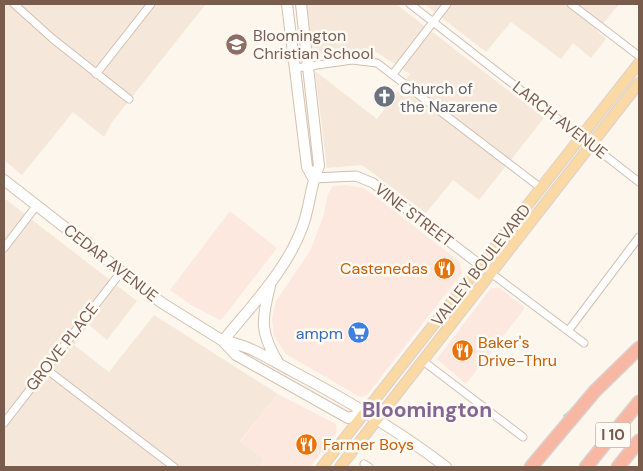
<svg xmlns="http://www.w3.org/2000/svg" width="643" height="471" font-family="'DM Sans',sans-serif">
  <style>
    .residential { fill: #f5e8da }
    .commercial { fill: #fde8e0 }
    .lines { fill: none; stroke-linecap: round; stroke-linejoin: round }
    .stream { stroke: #a5d3da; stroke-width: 2 }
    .minor-casing { stroke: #d1beb0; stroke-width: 9 }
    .tertiary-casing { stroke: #d1beb0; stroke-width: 11 }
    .secondary-casing { stroke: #d6c0b0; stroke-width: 12 }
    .primary-casing { stroke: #dad1cd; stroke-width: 12 }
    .motorway-casing { stroke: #dad1cd; stroke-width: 15 }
    .minor { stroke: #fff; stroke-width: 7 }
    .tertiary { stroke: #fff; stroke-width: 9 }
    .secondary { stroke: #fff; stroke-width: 10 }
    .primary { stroke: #fbd9a5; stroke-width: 10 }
    .motorway { stroke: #f7b7a3; stroke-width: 12 }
    .labels { text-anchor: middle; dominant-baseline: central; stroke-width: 5; stroke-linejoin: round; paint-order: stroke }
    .shield { fill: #fffaf3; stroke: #a28b7f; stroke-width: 1 }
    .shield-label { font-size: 15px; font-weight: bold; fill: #7a5c4d }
    .education-label { font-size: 16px; fill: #785e54; stroke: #fffaf3; text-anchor: start }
    .worship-label { font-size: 16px; fill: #5b616d; stroke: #fffaf3; text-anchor: start }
    .street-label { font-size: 16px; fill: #7a5c4d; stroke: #fffaf3 }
    .food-label { font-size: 16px; fill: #c56008; stroke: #fffaf3; text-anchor: start }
    .shop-label { font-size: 16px; fill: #366cbe; stroke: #fffaf3; text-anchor: end }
    .district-label { font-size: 21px; font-weight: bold; fill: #846695; stroke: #fffaf3 }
  </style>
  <rect width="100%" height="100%" fill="#fdf6ec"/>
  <path class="residential" d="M4 4H206L112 122 104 137 73 112 22 175 4 160Z
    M306 4H396L544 118 479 200 453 180 426 213 362 165 327 168 315 71 377 119 410 74 373 50 313 58Z
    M424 4H619L597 31 606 39 591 58 573 43 561 59 511 22 486 52Z
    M4 198 137 301 107 340 89 325 74 345 109 372 154 315 278 394 240 441 264 459 259 467H4Z"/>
  <path class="commercial" d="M345 185 363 188 371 193 459 261 461 267 462 273 367 395 360 397 286 354 274 336 272 319 276 301 310 251 323 217 328 194 333 186Z
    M230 211 277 248 223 318 220 320 191 305 170 290Z
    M491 288H500L525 308 466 384 437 359Z
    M278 394 336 424 337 431 310 467H259L264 459 240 442Z"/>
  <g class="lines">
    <path class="stream" d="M564 416 570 411"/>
    <defs>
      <path id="minor" d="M14 4 53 39 129 99
        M410 4 639 182
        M571 4 639 56
        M296 68 352 60 377 63 541 188
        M96 74 151 4
        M393 74 447 4
        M4 248 37 205
        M491 273 584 343
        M568 331 639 237
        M423 361 523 437
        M46 369 174 467
        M4 423 121 272
        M364 464 369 467"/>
      <path id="tertiary" d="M313 178 356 176 373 183 480 265"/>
      <path id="secondary" d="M287 4 307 167 313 178
        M4 180 162 303 223 341 236 355 348 418 364 413
        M270 286C261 321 260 333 279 364
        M223 341C251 306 286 271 302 228 310 208 310 185 319 166L301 4
        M223 341C250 345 267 358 292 371 345 399 398 430 446 467"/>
      <path id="primary" d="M322 467 639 63
        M340 467 639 83"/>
      <path id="motorway" d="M531 467 595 391 639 348
        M586 467 639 402
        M618 467 639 441"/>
    </defs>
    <use href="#minor" class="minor-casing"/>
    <use href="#tertiary" class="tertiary-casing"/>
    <use href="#secondary" class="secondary-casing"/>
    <use href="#primary" class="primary-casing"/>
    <use href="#motorway" class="motorway-casing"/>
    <use href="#minor" class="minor"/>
    <use href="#tertiary" class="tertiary"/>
    <use href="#secondary" class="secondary"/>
    <use href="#primary" class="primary"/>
    <use href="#motorway" class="motorway"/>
  </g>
  <defs>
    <symbol id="school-disc" viewBox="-11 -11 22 22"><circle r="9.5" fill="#8d6e63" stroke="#fffaf3"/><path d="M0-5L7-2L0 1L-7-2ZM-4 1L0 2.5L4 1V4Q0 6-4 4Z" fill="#fff"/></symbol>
    <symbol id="church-disc" viewBox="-11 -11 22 22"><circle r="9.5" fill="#6b7280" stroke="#fffaf3"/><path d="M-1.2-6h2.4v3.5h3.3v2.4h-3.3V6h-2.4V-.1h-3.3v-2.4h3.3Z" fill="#fff"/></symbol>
    <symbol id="restaurant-disc" viewBox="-11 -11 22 22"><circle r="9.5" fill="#e8710a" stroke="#fffaf3"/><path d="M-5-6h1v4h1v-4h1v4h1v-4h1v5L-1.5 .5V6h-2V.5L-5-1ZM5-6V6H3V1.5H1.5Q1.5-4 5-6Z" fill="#fff"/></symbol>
    <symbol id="supermarket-disc" viewBox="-11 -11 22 22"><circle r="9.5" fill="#3f7fe0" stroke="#fffaf3"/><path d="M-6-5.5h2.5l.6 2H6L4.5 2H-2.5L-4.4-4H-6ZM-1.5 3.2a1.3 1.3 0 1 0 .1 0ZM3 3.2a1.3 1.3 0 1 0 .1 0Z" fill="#fff"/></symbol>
  </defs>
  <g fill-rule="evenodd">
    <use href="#school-disc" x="224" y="32" width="25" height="25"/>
    <use href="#church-disc" x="372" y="84" width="25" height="25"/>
    <use href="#restaurant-disc" x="432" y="256" width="25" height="25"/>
    <use href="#supermarket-disc" x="346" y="320" width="25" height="25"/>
    <use href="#restaurant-disc" x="450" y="338" width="25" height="25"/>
    <use href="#restaurant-disc" x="294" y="432" width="25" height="25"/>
  </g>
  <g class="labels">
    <rect class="shield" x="595.5" y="422.5" width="35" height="25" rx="4"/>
    <g class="shield-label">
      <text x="613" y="435">I 10</text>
    </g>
    <g class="education-label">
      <text x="253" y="35">Bloomington<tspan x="253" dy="18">Christian School</tspan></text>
    </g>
    <g class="worship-label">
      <text x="400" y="88">Church of<tspan x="400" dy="18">the Nazarene</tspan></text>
    </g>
    <g class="street-label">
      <text transform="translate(560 120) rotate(38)">LARCH AVENUE</text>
      <text transform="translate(414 215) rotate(37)">VINE STREET</text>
      <text transform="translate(111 263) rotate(38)">CEDAR AVENUE</text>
      <text transform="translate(481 265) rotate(-52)">VALLEY BOULEVARD</text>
      <text transform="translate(62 347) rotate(-52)">GROVE PLACE</text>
    </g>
    <g class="food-label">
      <text x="428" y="268" text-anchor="end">Castenedas</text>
      <text x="478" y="342">Baker's<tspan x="478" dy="18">Drive-Thru</tspan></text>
      <text x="323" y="444">Farmer Boys</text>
    </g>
    <g class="shop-label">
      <text x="343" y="333">ampm</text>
    </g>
    <g class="district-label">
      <text x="427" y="410">Bloomington</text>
    </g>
  </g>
  <rect width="643" height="471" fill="none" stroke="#7a5c4d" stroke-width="10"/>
</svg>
